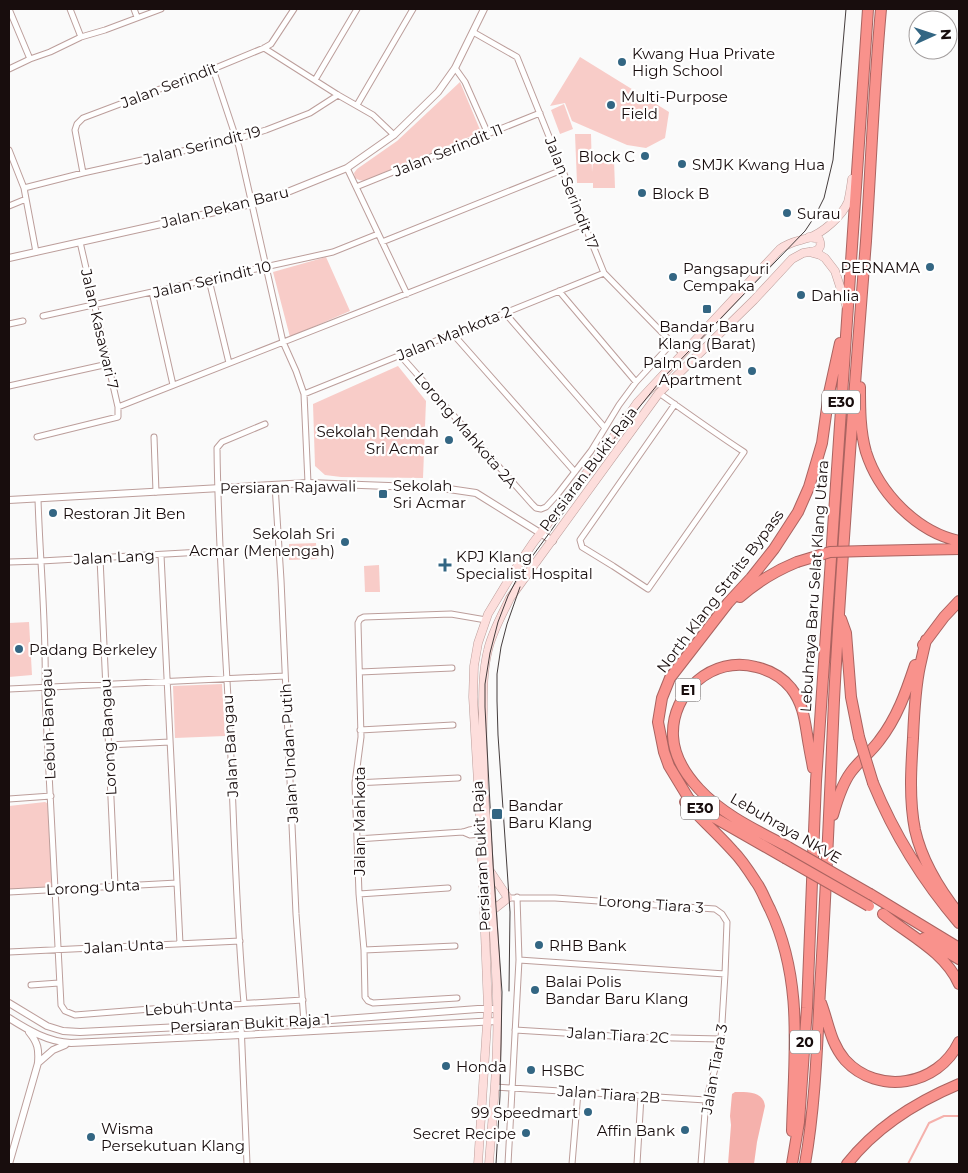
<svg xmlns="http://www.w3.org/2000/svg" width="968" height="1173" font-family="Montserrat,sans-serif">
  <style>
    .green { fill: #f8ccc8 }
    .water { fill: #f5b1ac }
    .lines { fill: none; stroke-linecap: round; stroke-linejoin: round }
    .stream { stroke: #f5b1ac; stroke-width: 2 }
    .minor-casing { stroke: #bc9e9b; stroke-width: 7 }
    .tertiary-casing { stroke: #bc9e9b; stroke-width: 8 }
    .secondary-casing { stroke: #bc9e9b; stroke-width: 9 }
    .motorway-casing { stroke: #aa6360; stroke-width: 12 }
    .minor { stroke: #fff; stroke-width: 5 }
    .tertiary { stroke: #fff; stroke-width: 6 }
    .secondary { stroke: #fddedc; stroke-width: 8 }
    .motorway { stroke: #f9928c; stroke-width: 10 }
    .tram { stroke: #453d3d; stroke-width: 1 }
    .motorway-bridge-casing { stroke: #aa6360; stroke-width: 12; stroke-linecap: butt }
    .motorway-bridge { stroke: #f9928c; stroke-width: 10 }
    .poi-dot { fill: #336683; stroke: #fff; stroke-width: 2 }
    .labels { text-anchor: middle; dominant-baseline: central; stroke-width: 4.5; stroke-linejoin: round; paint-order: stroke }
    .shield { fill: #fff; stroke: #5d5656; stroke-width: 1 }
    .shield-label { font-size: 14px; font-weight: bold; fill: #180d0d }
    .poi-label { font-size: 15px; fill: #180d0d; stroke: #fff; text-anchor: start }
    .street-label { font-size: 15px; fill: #180d0d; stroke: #fff }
  </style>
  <rect width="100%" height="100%" fill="#fafafa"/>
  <path class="green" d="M580 57 669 112 665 138 646 148 627 145 572 121 565 103 550 106Z
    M460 82 481 132 364 181 359 180 355 178 354 173 357 169 397 141Z
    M564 104 573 129 560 134 551 110Z
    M575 134H591L592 172 593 160H614L615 188H593V183H577Z
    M326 257 350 311 290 337 273 272Z
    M398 366 426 401 423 478 341 477 325 475 315 466 313 404Z
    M316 543 317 559 289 560V544Z
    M379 565 380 592H365L364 566Z
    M29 622 32 675 9 677V623Z
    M222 684 225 736 175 738 173 686Z
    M45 802 49 804 54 886 52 887 9 891V806Z"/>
  <path class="water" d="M735 1092C748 1092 763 1091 765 1106L757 1142 754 1164H728L731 1125 730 1116 732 1094Z"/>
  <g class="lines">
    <path class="stream" d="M908 1164 929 1123 944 1116H959"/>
    <defs>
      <path id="minor" d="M9 9 30 59
        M70 9 81 37
        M134 9 137 17
        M473 32 517 57 604 273 682 353
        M264 48 338 95 373 115 394 135
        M455 68 465 82 488 134
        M9 69 30 59 50 52 81 37 105 30 161 9
        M213 69 239 147 283 342 296 371 304 394 308 483
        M315 80 357 9
        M357 105 413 9
        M9 150 24 188 36 252
        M347 168 407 294
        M83 173 75 130 77 124 83 118 213 69 264 48 271 44 294 9
        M356 187 540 113
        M24 188 83 173 237 139 266 130 310 113 338 95
        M9 206 26 199
        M382 242 562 170
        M209 280 229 363
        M559 291 636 382
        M152 292 173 385
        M505 313 605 428
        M43 316 333 252 378 234
        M9 324 23 321
        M453 334 575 472
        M400 355 532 504 536 508 541 509 546 507 557 495 591 451 619 405 636 382 672 343
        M9 386 108 364
        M659 393C687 413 715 433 744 452L648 589 613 566 582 547 580 540 675 404
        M304 394 604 273
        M118 407 584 224
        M37 437 118 417V407L80 242
        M154 437 156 492
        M275 485 281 580 296 914 304 1022
        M38 499C40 565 47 630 45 696L61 1005 65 1011 75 1015 151 1009 303 1000
        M161 555 180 944
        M100 558 115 886
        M9 562 41 561 220 551
        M360 672 452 668
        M9 689 285 676
        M360 730 453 725
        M108 745 170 742
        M355 783 458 778
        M9 799 51 796
        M463 832 470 835 481 834
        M357 839 463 832 469 830 481 828
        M9 892 177 883
        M359 894 448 888
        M508 898H555L715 909 722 914 727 922 725 974 721 1039 719 1055 706 1100 701 1164
        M364 950 455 946
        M9 952 240 941
        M519 960 725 974
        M31 985 59 983
        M457 998 373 1003 368 1001 365 997 364 950 359 894 355 783 361 737 358 623 360 619 364 617 451 614 486 620
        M244 1003C236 914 234 824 230 735 225 639 218 544 217 448L222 442 265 424
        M241 1024 247 1164
        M515 1030 629 1037 721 1039
        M495 1087 706 1100
        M508 1164 519 960 517 897
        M572 1164 578 1092
        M637 1164 641 1096"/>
      <path id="tertiary" d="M9 258 251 204 285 193 347 168 394 135 438 92 455 68 484 9
        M9 500 308 483 442 488 476 493 553 541
        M9 1003 47 1026 63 1031 80 1032 241 1024 304 1022 478 1009H498
        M9 1018C28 1030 48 1042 71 1043L241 1035 497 1021
        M38 1063 53 1050 65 1045
        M9 1164 38 1063C39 1049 38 1043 29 1032"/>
      <path id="secondary" d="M809 237 815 238 819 239C823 248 818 251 810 252
        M490 871 508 898 493 910
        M478 1164 488 1008 481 834 473 697 474 666 478 643 488 614 514 571 533 543 607 446 637 403 780 249C789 242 798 241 808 238 823 233 842 216 848 202 850 194 851 186 852 179
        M489 1164C493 1109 499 1053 497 998 495 930 489 862 484 794 483 766 482 738 483 710 483 690 483 670 488 650 492 632 502 615 510 598L659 393 754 300 792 259 803 253 809 252 820 255 825 258 835 271 847 308"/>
      <path id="motorway" d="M860 387C860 409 860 431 866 452 879 493 917 532 959 541
        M866 551 959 549
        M740 597C757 582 775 571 797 562
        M841 619 846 633 851 697 859 737
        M926 640C924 648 922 657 920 666 915 689 914 714 913 738 911 768 909 800 915 830 922 861 940 890 959 914
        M923 645 944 617 959 601
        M873 783C894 834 923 881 959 923
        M685 802C701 819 718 834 733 851 742 860 749 871 756 882 762 890 765 900 770 909 804 981 794 1054 792 1131
        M833 815C837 801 842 784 851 772 859 761 871 752 879 741 897 718 906 692 915 665
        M788 847C758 831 723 815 699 789 686 775 674 756 673 736 671 692 713 655 756 667 769 670 782 677 791 688 805 706 805 725 809 746 810 753 812 761 813 768
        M785 858 708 814 689 799 669 766 664 752 658 722 662 698 670 678 728 603 751 578 774 549 798 512 809 487 822 443 829 393 840 343
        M870 894 959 948
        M883 914C909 935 945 952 959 984
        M924 938 959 959
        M821 1003C829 1024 830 1042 845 1060 878 1096 938 1086 959 1042
        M792 1164 799 1122 807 1008 816 781 868 9
        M805 1164C815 1107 817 1049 820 990 826 894 830 797 834 700 842 547 854 394 866 241 871 164 874 86 881 9
        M847 1164C876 1127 916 1102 959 1084"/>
    </defs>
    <use href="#minor" class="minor-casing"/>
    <use href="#tertiary" class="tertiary-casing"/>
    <use href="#secondary" class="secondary-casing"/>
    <use href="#motorway" class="motorway-casing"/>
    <use href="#minor" class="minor"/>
    <use href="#tertiary" class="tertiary"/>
    <use href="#secondary" class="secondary"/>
    <use href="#motorway" class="motorway"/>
    <path class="tram" d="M509 991 510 912 498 735 497 701V674L501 647 507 624 520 587
      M496 1164 500 1096 502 992 493 864 485 707V684L490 653 498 622 508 596 520 573 553 528 616 436 662 379 805 231 815 216 824 198 833 160 846 9"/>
    <defs>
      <path id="motorway-bridge" d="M797 562 830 552 866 551
        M859 737 873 783
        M788 847 870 894
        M785 858 869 906"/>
    </defs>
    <use href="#motorway-bridge" class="motorway-bridge-casing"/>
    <use href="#motorway-bridge" class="motorway-bridge"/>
  </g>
  <g class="poi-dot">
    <circle cx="622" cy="62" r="5"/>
    <circle cx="611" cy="105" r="5"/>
    <circle cx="645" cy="156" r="5"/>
    <circle cx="682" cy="164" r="5"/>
    <circle cx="642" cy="193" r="5"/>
    <circle cx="787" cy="213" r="5"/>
    <circle cx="930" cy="267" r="5"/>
    <circle cx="673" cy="277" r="5"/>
    <circle cx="801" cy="295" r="5"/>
    <rect x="702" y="304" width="10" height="10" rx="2.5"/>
    <circle cx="752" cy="371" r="5"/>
    <circle cx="449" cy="440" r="5"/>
    <rect x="378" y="489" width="10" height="10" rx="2.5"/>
    <circle cx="53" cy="513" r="5"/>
    <circle cx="345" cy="542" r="5"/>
    <path d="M442.5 557.5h5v5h5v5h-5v5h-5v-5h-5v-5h5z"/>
    <circle cx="19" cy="649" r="5"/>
    <rect x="491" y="808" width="12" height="12" rx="2.5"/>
    <circle cx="539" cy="945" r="5"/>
    <circle cx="535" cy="990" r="5"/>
    <circle cx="446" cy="1066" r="5"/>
    <circle cx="531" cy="1070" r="5"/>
    <circle cx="588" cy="1112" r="5"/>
    <circle cx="685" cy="1130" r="5"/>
    <circle cx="526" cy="1133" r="5"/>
    <circle cx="91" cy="1137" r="5"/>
  </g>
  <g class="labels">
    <g class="shield">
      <rect x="822" y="390.5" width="38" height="23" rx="4"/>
      <rect x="675.5" y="678.5" width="25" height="23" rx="4"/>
      <rect x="681" y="796.5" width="38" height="23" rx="4"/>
      <rect x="790" y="1030.5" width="30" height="23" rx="4"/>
    </g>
    <g class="shield-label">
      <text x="841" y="402">E30</text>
      <text x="688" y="690">E1</text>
      <text x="700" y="808">E30</text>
      <text x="805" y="1042">20</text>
    </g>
    <g class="poi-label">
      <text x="632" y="53">Kwang Hua Private<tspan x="632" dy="17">High School</tspan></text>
      <text x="621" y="96">Multi-Purpose<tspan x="621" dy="17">Field</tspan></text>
      <text x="635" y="156" text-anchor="end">Block C</text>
      <text x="692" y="164">SMJK Kwang Hua</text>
      <text x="652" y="193">Block B</text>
      <text x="797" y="213">Surau</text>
      <text x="920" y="267" text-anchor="end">PERNAMA</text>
      <text x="683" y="268">Pangsapuri<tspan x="683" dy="17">Cempaka</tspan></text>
      <text x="811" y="295">Dahlia</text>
      <text x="707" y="326" text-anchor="middle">Bandar Baru<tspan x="707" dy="17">Klang (Barat)</tspan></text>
      <text x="742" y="362" text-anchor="end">Palm Garden<tspan x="742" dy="17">Apartment</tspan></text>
      <text x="439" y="431" text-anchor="end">Sekolah Rendah<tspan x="439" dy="17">Sri Acmar</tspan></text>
      <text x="393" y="485">Sekolah<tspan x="393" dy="17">Sri Acmar</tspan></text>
      <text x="63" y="513">Restoran Jit Ben</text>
      <text x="335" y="533" text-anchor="end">Sekolah Sri<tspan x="335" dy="17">Acmar (Menengah)</tspan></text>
      <text x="456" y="556">KPJ Klang<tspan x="456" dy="17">Specialist Hospital</tspan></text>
      <text x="29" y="649">Padang Berkeley</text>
      <text x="508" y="805">Bandar<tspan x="508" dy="17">Baru Klang</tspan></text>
      <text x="549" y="945">RHB Bank</text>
      <text x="545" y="981">Balai Polis<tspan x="545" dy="17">Bandar Baru Klang</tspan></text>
      <text x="456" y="1066">Honda</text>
      <text x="541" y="1070">HSBC</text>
      <text x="578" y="1112" text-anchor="end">99 Speedmart</text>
      <text x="101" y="1128">Wisma<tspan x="101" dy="17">Persekutuan Klang</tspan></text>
      <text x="675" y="1130" text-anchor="end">Affin Bank</text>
      <text x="516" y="1133" text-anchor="end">Secret Recipe</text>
    </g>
    <g class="street-label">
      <text transform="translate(169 85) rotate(-21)">Jalan Serindit</text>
      <text transform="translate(202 145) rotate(-14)">Jalan Serindit 19</text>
      <text transform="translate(448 150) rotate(-22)">Jalan Serindit 11</text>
      <text transform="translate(572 193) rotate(68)">Jalan Serindit 17</text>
      <text transform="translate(225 207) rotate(-14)">Jalan Pekan Baru</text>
      <text transform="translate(212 279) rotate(-13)">Jalan Serindit 10</text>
      <text transform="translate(100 329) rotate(77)">Jalan Kasawari 7</text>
      <text transform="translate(454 333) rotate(-22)">Jalan Mahkota 2</text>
      <text transform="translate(466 430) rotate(49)">Lorong Mahkota 2A</text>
      <text transform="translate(588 469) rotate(-53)">Persiaran Bukit Raja</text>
      <text transform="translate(288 487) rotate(-1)">Persiaran Rajawali</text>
      <text transform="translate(114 557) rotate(-3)">Jalan Lang</text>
      <text transform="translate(814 586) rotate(-86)">Lebuhraya Baru Selat Klang Utara</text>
      <text transform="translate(720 591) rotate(-53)">North Klang Straits Bypass</text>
      <text transform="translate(48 724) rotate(-92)">Lebuh Bangau</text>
      <text transform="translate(108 737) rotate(-93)">Lorong Bangau</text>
      <text transform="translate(230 746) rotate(-93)">Jalan Bangau</text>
      <text transform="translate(289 753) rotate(-93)">Jalan Undan Putih</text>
      <text transform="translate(359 821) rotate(-90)">Jalan Mahkota</text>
      <text transform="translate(786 828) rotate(30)">Lebuhraya NKVE</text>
      <text transform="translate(481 856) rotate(-93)">Persiaran Bukit Raja</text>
      <text transform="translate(93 887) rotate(-3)">Lorong Unta</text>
      <text transform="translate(651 904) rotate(4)">Lorong Tiara 3</text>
      <text transform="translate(124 946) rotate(-3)">Jalan Unta</text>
      <text transform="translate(189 1007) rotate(-4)">Lebuh Unta</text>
      <text transform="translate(250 1023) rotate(-3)">Persiaran Bukit Raja 1</text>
      <text transform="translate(618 1035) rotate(3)">Jalan Tiara 2C</text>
      <text transform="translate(714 1069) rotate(-80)">Jalan Tiara 3</text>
      <text transform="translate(609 1094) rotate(4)">Jalan Tiara 2B</text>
    </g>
  </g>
  <rect width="968" height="1173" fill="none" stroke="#180d0d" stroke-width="20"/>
  <g transform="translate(933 35) rotate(87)"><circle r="24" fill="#ffffff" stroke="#a39e9e"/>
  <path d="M0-4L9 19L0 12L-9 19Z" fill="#336683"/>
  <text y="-8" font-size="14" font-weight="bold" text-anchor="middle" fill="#180d0d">N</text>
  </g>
</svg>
